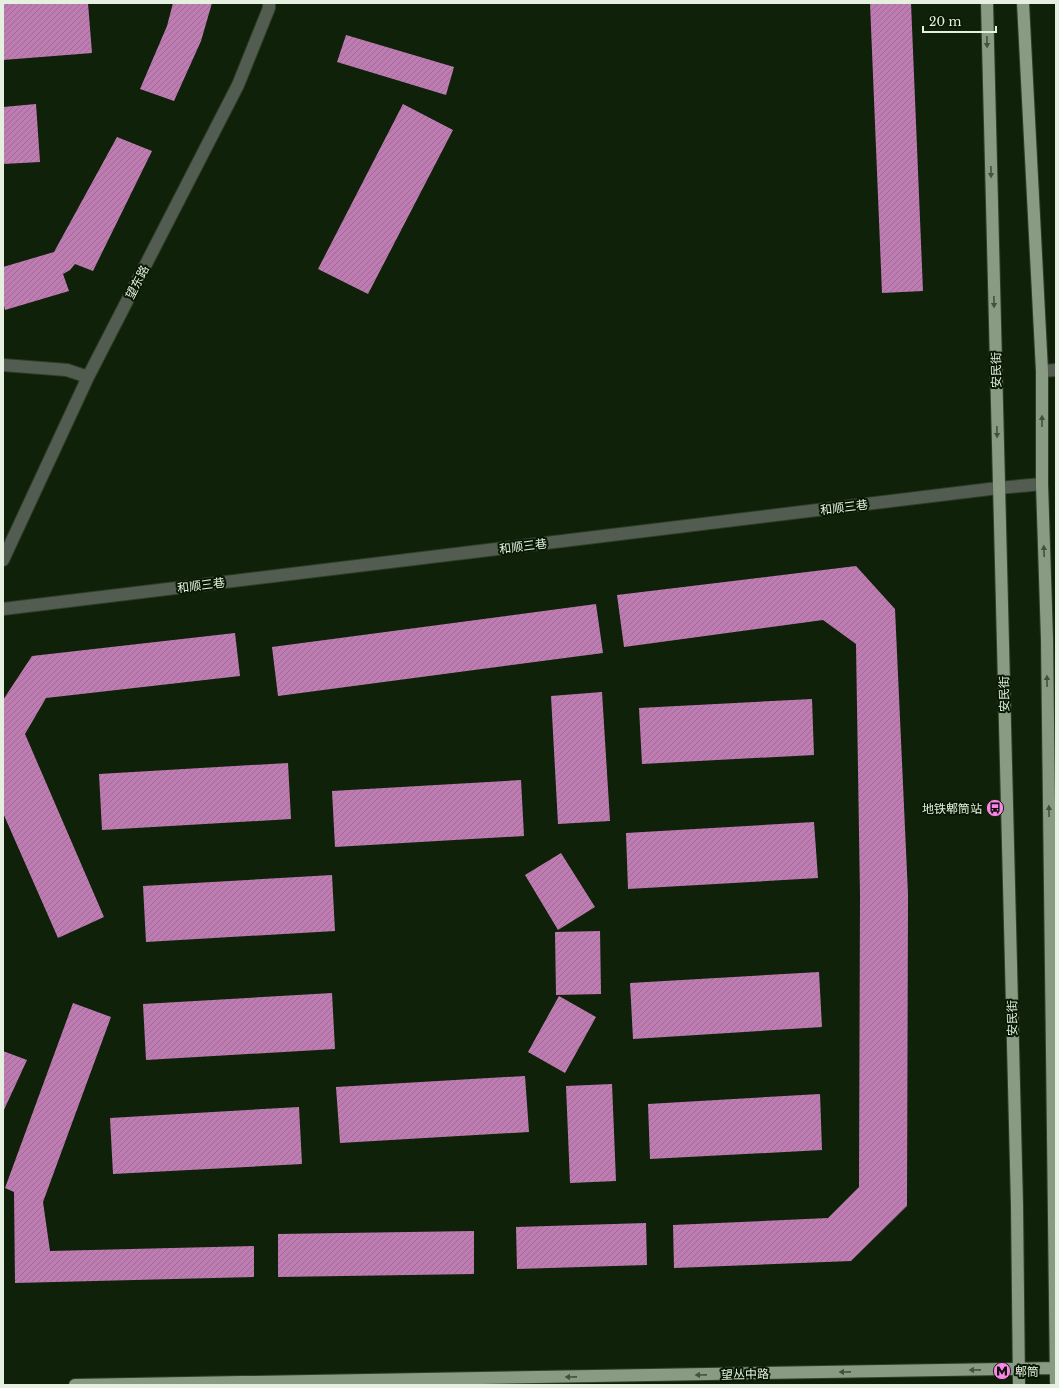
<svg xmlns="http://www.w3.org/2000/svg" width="1059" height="1388" font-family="'Libre Baskerville','Noto Sans SC',serif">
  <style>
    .building { fill: url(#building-hatch) }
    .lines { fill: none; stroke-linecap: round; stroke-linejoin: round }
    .minor-casing { stroke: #2e3e28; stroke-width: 14 }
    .major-casing { stroke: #2e3e28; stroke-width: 14 }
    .minor { stroke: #535c50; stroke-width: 12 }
    .major { stroke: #899c83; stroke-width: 12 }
    .oneway { fill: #42533d }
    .labels { text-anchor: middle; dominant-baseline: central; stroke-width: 4; stroke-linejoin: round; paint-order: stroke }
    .street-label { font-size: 12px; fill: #e5f0e1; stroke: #071803 }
    .poi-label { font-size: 12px; fill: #e5f0e1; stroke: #071803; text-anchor: end }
  </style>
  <defs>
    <pattern id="building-hatch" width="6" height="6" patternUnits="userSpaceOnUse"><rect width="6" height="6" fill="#bf7cb3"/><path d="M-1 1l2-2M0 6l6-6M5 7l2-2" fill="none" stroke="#9a6c92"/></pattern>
  </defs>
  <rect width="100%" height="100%" fill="#10210a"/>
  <path class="building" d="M3 3H88L92 53 3 60Z
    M173 3H212L201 41 174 101 140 89 167 26Z
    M870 3H911L923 291 882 293Z
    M346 35 454 67 446 95 337 62Z
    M36 104 40 162 3 164V107Z
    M403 104 453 130 368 294 318 269Z
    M117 137 152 151 93 271 75 264 70 270 63 274 69 291 5 310 3 302V267L54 252Z
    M856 566 895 609 908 894 907 1206 851 1261 674 1268 673 1225 828 1218 859 1187 860 895 856 644 823 620 624 647 617 595Z
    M596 604 603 653 278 696 272 647Z
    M235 633 240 676 46 698 25 734 104 917 58 938 3 813V700L32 656Z
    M602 692 610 821 558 824 551 696Z
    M812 699 814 755 642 764 639 708Z
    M288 763 291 819 102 830 99 774Z
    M521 780 524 836 335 847 332 791Z
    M814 822 818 878 628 889 626 833Z
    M561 853 595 907 558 930 525 875Z
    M332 875 335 931 146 942 143 886Z
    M600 931 601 994 556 995 555 932Z
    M819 972 822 1027 633 1039 630 983Z
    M332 993 335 1049 146 1060 143 1004Z
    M559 996 596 1017 565 1073 528 1052Z
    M73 1003 111 1017 43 1202 50 1251 254 1246V1277L15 1283 14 1192 5 1188Z
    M3 1051 27 1060 3 1112Z
    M525 1076 529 1132 340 1143 336 1087Z
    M612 1084 616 1181 570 1183 566 1086Z
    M820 1094 822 1150 650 1159 648 1104Z
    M299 1107 302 1164 113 1174 110 1118Z
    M646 1223 647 1265 517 1269 516 1227Z
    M474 1231V1274L278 1277V1234Z"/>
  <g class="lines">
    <defs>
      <path id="minor" d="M3 365 67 370 88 377
        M1042 371 1056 370
        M3 560 88 377 238 85 269 8V3
        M3 609 998 488 1042 484"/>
      <path id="major" d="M987 3 1017 1205 1019 1385
        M1023 3 1042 371V484L1047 639 1056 1382
        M75 1385 1056 1368"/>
    </defs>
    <use href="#minor" class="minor-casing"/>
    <use href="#major" class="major-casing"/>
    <use href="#minor" class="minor"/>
    <use href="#major" class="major"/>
  </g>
  <defs><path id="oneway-solid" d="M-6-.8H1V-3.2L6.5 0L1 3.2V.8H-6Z"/></defs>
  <g class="oneway">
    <use href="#oneway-solid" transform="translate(987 42) rotate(89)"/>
    <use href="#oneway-solid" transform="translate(991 172) rotate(89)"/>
    <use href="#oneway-solid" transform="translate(994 302) rotate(89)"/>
    <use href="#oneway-solid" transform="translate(1042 421) rotate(-90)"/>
    <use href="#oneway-solid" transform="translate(997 432) rotate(89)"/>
    <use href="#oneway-solid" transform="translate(1044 551) rotate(-92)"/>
    <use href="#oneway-solid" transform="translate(1047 681) rotate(-91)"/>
    <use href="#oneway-solid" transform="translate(1049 811) rotate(-91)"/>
    <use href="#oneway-solid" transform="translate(975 1370) rotate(179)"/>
    <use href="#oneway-solid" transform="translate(845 1372) rotate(179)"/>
    <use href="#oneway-solid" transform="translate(701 1375) rotate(179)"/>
    <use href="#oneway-solid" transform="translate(571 1377) rotate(179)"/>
  </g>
  <defs>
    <symbol id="bus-disc" viewBox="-11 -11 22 22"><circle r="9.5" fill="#fa87e6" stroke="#071803"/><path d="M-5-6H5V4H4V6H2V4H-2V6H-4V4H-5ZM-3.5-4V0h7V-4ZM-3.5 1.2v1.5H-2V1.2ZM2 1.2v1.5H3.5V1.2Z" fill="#111"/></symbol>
    <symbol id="metro-disc" viewBox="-11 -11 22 22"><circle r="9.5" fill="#fa87e6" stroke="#071803"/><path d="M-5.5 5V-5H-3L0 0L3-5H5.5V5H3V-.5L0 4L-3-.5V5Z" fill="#111"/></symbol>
  </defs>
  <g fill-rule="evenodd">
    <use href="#bus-disc" x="985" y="798" width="20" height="20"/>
    <use href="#metro-disc" x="992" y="1361" width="20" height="20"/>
  </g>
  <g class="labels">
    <g class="street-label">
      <text transform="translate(137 282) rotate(-63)">望东路</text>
      <text transform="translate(996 370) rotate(-91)">安民街</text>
      <text transform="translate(844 507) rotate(-7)">和顺三巷</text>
      <text transform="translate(523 546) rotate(-7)">和顺三巷</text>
      <text transform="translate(201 585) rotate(-7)">和顺三巷</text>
      <text transform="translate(1004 694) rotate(-91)">安民街</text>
      <text transform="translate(1012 1018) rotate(-91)">安民街</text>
      <text transform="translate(745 1374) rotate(-1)">望丛中路</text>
    </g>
    <g class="poi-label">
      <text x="982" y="808">地铁郫筒站</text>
      <text x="1015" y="1371" text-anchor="start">郫筒</text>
    </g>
  </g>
  <rect width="1059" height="1388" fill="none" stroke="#e5f0e1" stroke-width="8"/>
  <path d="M923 26v6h73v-6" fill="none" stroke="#e5f0e1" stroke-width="2"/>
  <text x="929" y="26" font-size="12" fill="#e5f0e1" stroke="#071803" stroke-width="3" paint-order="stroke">20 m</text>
</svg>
